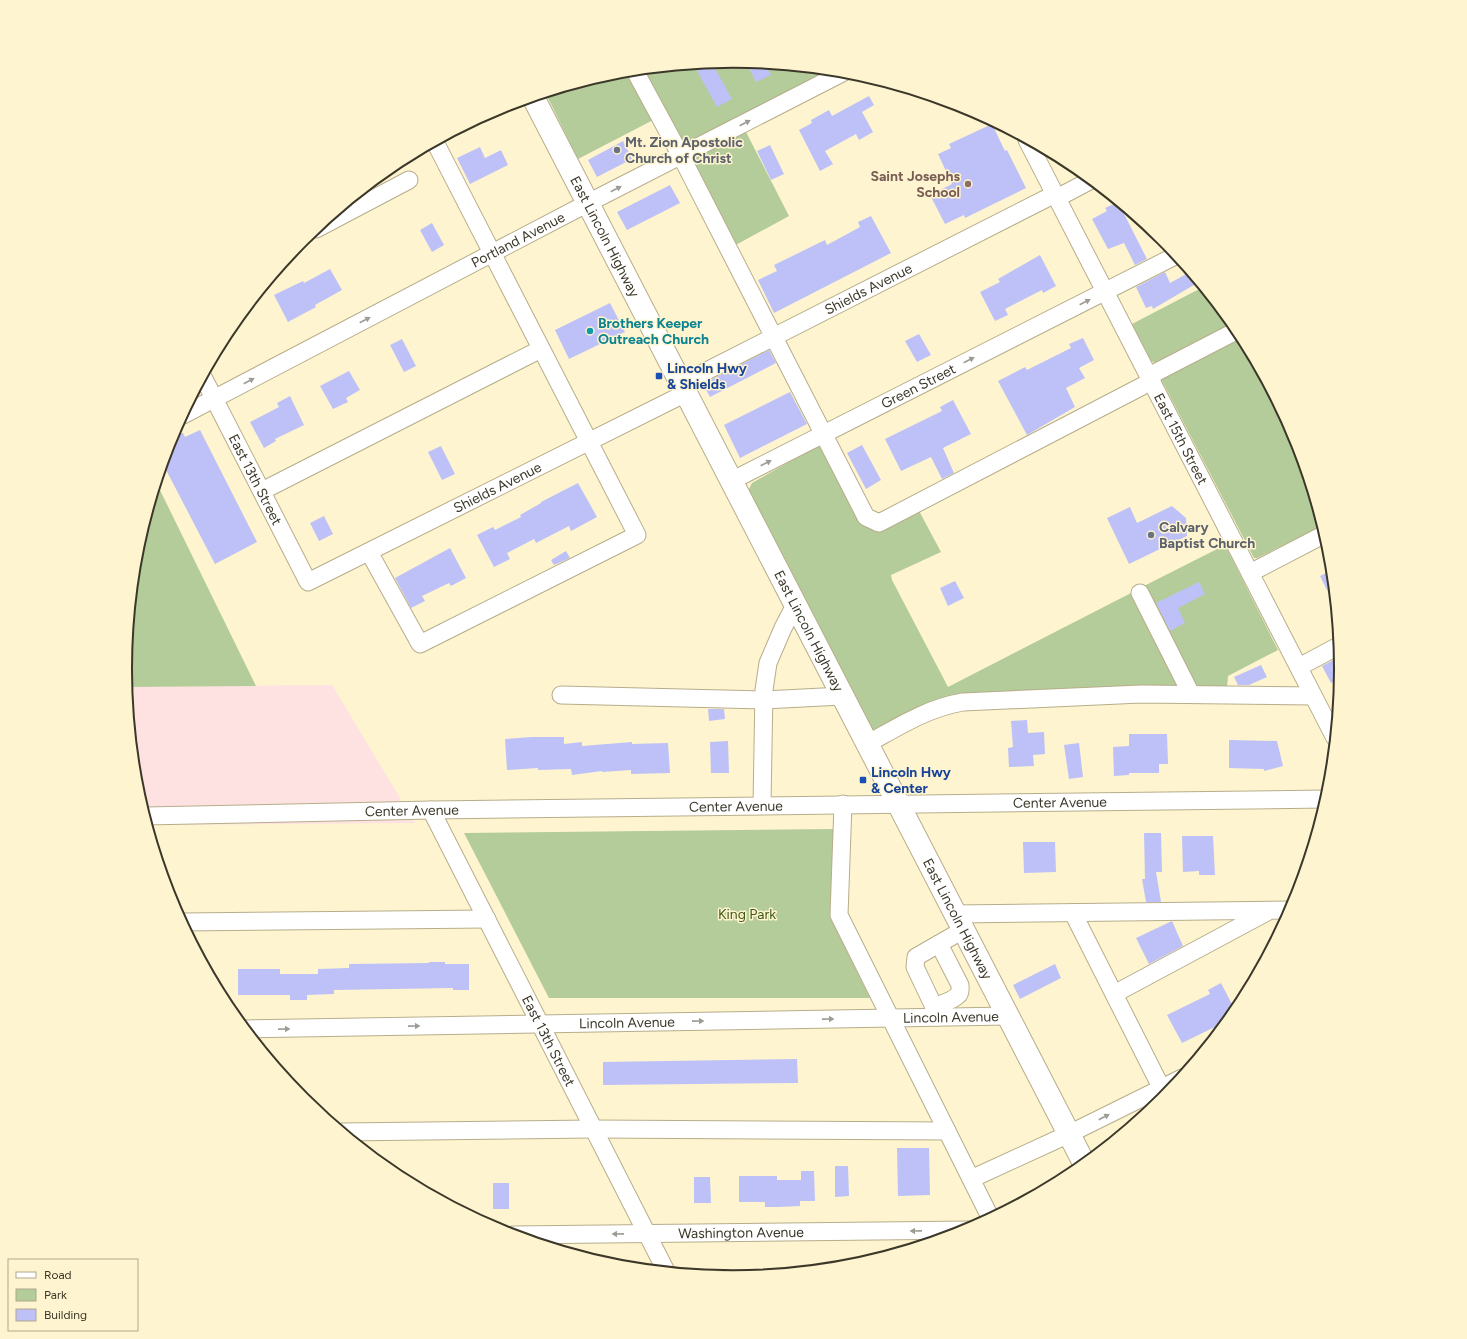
<svg xmlns="http://www.w3.org/2000/svg" width="1467" height="1339" font-family="Figtree,sans-serif">
  <style>
    .industrial { fill: #fee2e1 }
    .green { fill: #b3cc99 }
    .building { fill: #bdc1f7 }
    .lines { fill: none; stroke-linecap: round; stroke-linejoin: round }
    .minor-casing { stroke: #b7ad8b; stroke-width: 19 }
    .major-casing { stroke: #b7ad8b; stroke-width: 24 }
    .minor { stroke: #fff; stroke-width: 17 }
    .major { stroke: #fff; stroke-width: 22 }
    .oneway { fill: #9d9b94 }
    .worship-dot { fill: #6b7280; stroke: #fef4d0; stroke-width: 1.5 }
    .education-dot { fill: #8d6e63; stroke: #fef4d0; stroke-width: 1.5 }
    .culture-dot { fill: #0f9aa8; stroke: #fef4d0; stroke-width: 1.5 }
    .transit-dot { fill: #1a4fb4; stroke: #fef4d0; stroke-width: 1.5 }
    .labels { text-anchor: middle; dominant-baseline: central; stroke-width: 3; stroke-linejoin: round; paint-order: stroke }
    .worship-label { font-size: 14px; font-weight: bold; fill: #5b616d; stroke: #fef4d0; text-anchor: start }
    .education-label { font-size: 14px; font-weight: bold; fill: #785e54; stroke: #fef4d0; text-anchor: end }
    .street-label { font-size: 14px; fill: #3b3729; stroke: #fef4d0 }
    .culture-label { font-size: 14px; font-weight: bold; fill: #0d838f; stroke: #fef4d0; text-anchor: start }
    .transit-label { font-size: 14px; font-weight: bold; fill: #164399; stroke: #fef4d0; text-anchor: start }
    .park-label { font-size: 14px; fill: #3d5813; stroke: #fef4d0 }
    .rim { fill: none; stroke: #3b3729; stroke-width: 2 }
  </style>
  <rect width="100%" height="100%" fill="#fef4d0"/>
  <path class="industrial" d="M332 685 415 823 148 825 137 788 127 687Z"/>
  <path class="green" d="M734 61 832 71 684 148 640 70Z
    M632 71 657 118 578 159 546 94 615 73Z
    M746 132 789 216 732 247 692 160Z
    M1203 287 1234 325 1155 363 1151 361 1132 324Z
    M1242 336 1296 437 1323 526 1257 558H1254L1161 379Z
    M823 443 863 520 918 509 941 552 891 575 892 580 948 687 1133 592 1181 687 952 699 874 734 748 491 752 483Z
    M157 484 256 686 127 687 125 669 137 551Z
    M1225 545 1278 650 1228 676 1227 688 1193 689 1142 587Z
    M834 829 831 919 870 998H549L464 833Z"/>
  <path class="building" d="M746 62 765 64 771 75 756 82Z
    M712 63 732 99 717 107 696 69 706 64Z
    M869 96 874 105 862 112 873 132 859 140 856 134 825 151 833 164 820 171 799 130 812 123 811 120 829 110 832 116Z
    M992 124 1005 151 1007 150 1026 188 965 218 964 215 945 224 930 195 952 184 938 154 951 148 949 144Z
    M623 141 632 159 597 177 588 160Z
    M770 145 784 174 771 180 757 151Z
    M480 147 485 158 501 150 508 165 470 184 457 158Z
    M670 185 680 203 627 230 617 212Z
    M1118 202 1147 259 1135 265 1124 243 1108 249 1092 219 1107 211 1105 208Z
    M871 216 891 253 774 313 758 280 777 271 774 265 825 240 827 245 860 227 858 222Z
    M432 223 444 245 432 252 420 230Z
    M1040 255 1056 286 1043 293 1042 290 1005 309 1008 315 995 321 980 292 1000 282 998 279Z
    M330 269 342 290 315 305 316 307 288 322 274 295 303 281 304 283Z
    M1165 272 1170 283 1190 272 1199 282 1153 309 1152 306 1146 308 1136 287Z
    M610 303 625 332 569 359 555 330Z
    M919 334 931 355 917 362 905 341Z
    M1083 338 1094 360 1079 368 1085 378 1066 388 1075 407 1027 435 998 381 1025 367 1027 370 1071 348 1069 344Z
    M402 339 416 366 404 372 390 345Z
    M769 350 776 363 710 397 703 384Z
    M349 371 360 390 346 398 348 402 333 409 320 386Z
    M790 392 807 424 740 458 724 425Z
    M290 396 304 425 275 439 276 441 264 448 250 422 279 407 277 403Z
    M953 400 971 434 943 448 954 473 942 479 931 457 901 471 885 439 942 411 940 407Z
    M177 426 181 433H183L185 437 200 430 257 542 215 564 163 464 171 436Z
    M862 445 881 480 866 489 847 453Z
    M441 446 455 474 442 480 428 452Z
    M578 483 597 517 571 531 569 526 536 543 534 539 507 553 510 559 494 567 477 535 493 527 495 530 521 517 520 515 541 503V502Z
    M1172 506 1186 518 1187 536 1129 564 1107 518 1130 507 1137 523Z
    M324 516 333 534 319 541 310 523Z
    M450 548 466 578 451 586 449 583 422 596 425 601 411 608 395 578Z
    M566 551 570 558 554 565 551 560Z
    M1332 570 1336 605 1335 606 1320 576Z
    M955 581 964 598 948 606 940 588Z
    M1199 582 1205 594 1178 608 1185 623 1170 631 1156 603Z
    M1341 656V678L1331 683 1322 666Z
    M1261 665 1267 677 1249 685H1238L1234 677Z
    M708 709H724L725 719 709 721Z
    M1027 720 1028 733 1044 732 1045 754 1033 755 1034 766 1009 767 1008 748 1013 747 1011 721Z
    M1129 734H1167L1168 764H1159V773H1129V775L1114 776 1113 747 1129 746Z
    M532 737H564V744L582 742V746L632 742V744L668 743 670 773 631 774V770L602 772V771L572 775 571 769 538 770V768L507 770 505 739Z
    M1229 740 1277 741 1283 766 1264 771V769L1229 768Z
    M728 741 729 773H711L710 742Z
    M1079 743 1083 777 1069 779 1064 745Z
    M1144 833H1161L1162 872H1156L1161 902H1146L1142 879H1145Z
    M1182 836H1213L1215 875H1199V871L1183 872Z
    M1023 842H1055L1056 872 1024 873Z
    M1172 921 1183 946 1149 964 1136 938Z
    M429 962H445V964H469V990H453V988L334 990V994L307 995V1000H290V995H238V969H280V974H318V969L349 968V964L429 963Z
    M1055 964 1061 978 1020 999 1013 985Z
    M1221 983 1236 1012 1230 1019 1223 1023 1182 1043 1167 1015 1210 994 1208 990Z
    M797 1059 798 1083 603 1085V1062Z
    M897 1148H929L930 1195 898 1196Z
    M835 1166H848L849 1196 835 1197Z
    M801 1171H814L815 1201H800V1206L778 1207H765V1202H739V1176H777V1180H801Z
    M694 1177H710L711 1203H694Z
    M493 1183H509V1209H493Z"/>
  <g class="lines">
    <defs>
      <g id="minor">
        <path d="M635 71 681 156 866 517 879 523 1152 381"/>
        <path id="s1" d="M1027 140 1335 738"/>
        <path d="M1057 198 1091 180"/>
        <path d="M316 229 409 180"/>
        <path d="M1149 376 1238 330"/>
        <path id="s2" d="M203 377 308 582 686 393"/>
        <path id="s3" d="M681 384 1055 194"/>
        <path id="s4" d="M183 415 588 203 844 72"/>
        <path id="s5" d="M731 481 1177 255"/>
        <path d="M262 491 541 349"/>
        <path d="M369 552 420 644 637 535 435 142"/>
        <path d="M1250 573 1325 534"/>
        <path d="M1140 593 1191 694"/>
        <path d="M1299 667 1340 645"/>
        <path d="M561 695 764 700 842 696"/>
        <path d="M867 744C898 727 927 708 963 702L1141 694 1313 696"/>
        <path d="M843 804 839 915 991 1219"/>
        <path d="M762 805 764 690 768 663 783 628 795 605"/>
        <path id="s6" d="M431 810 666 1271"/>
        <path id="s7" d="M145 816 431 810 1327 799"/>
        <path d="M1073 913 1166 1097"/>
        <path d="M955 914 1291 910"/>
        <path d="M182 922 487 919"/>
        <path d="M1114 994 1267 912"/>
        <path d="M934 1007C940 1004 953 1001 958 995 961 993 960 989 960 985L939 944"/>
        <path d="M937 1017 934 1007 915 967 916 957 963 930"/>
        <path id="s8" d="M245 1029 1008 1016"/>
        <path d="M342 1132 593 1129 947 1131"/>
        <path d="M971 1179 1069 1134 1182 1078"/>
        <path id="s9" d="M513 1235 969 1230"/>
      </g>
      <g id="major">
        <path id="s10" d="M533 97 1085 1165"/>
      </g>
    </defs>
    <use href="#minor" class="minor-casing"/>
    <use href="#major" class="major-casing"/>
    <use href="#minor" class="minor"/>
    <use href="#major" class="major"/>
  </g>
  <defs><path id="oneway-solid" d="M-6-.8H1V-3.2L6.5 0L1 3.2V.8H-6Z"/></defs>
  <g class="oneway">
    <use href="#oneway-solid" transform="translate(745 123) rotate(-27)"/>
    <use href="#oneway-solid" transform="translate(616 189) rotate(-27)"/>
    <use href="#oneway-solid" transform="translate(1085 302) rotate(-27)"/>
    <use href="#oneway-solid" transform="translate(365 320) rotate(-28)"/>
    <use href="#oneway-solid" transform="translate(969 360) rotate(-27)"/>
    <use href="#oneway-solid" transform="translate(249 381) rotate(-28)"/>
    <use href="#oneway-solid" transform="translate(766 463) rotate(-27)"/>
    <use href="#oneway-solid" transform="translate(828 1019) rotate(-1)"/>
    <use href="#oneway-solid" transform="translate(698 1021) rotate(-1)"/>
    <use href="#oneway-solid" transform="translate(414 1026) rotate(-1)"/>
    <use href="#oneway-solid" transform="translate(284 1029) rotate(-1)"/>
    <use href="#oneway-solid" transform="translate(1104 1117) rotate(-27)"/>
    <use href="#oneway-solid" transform="translate(916 1231) rotate(179)"/>
    <use href="#oneway-solid" transform="translate(618 1234) rotate(179)"/>
  </g>
  <g class="worship-dot">
    <circle cx="617" cy="150" r="4"/>
    <circle cx="1151" cy="535" r="4"/>
  </g>
  <circle class="education-dot" cx="968" cy="184" r="4"/>
  <circle class="culture-dot" cx="590" cy="331" r="4"/>
  <g class="transit-dot">
    <rect x="655" y="372" width="8" height="8" rx="2"/>
    <rect x="859" y="776" width="8" height="8" rx="2"/>
  </g>
  <g class="labels">
    <g class="worship-label">
      <text x="625" y="142">Mt. Zion Apostolic<tspan x="625" dy="16">Church of Christ</tspan></text>
      <text x="1159" y="527">Calvary<tspan x="1159" dy="16">Baptist Church</tspan></text>
    </g>
    <g class="education-label">
      <text x="960" y="176">Saint Josephs<tspan x="960" dy="16">School</tspan></text>
    </g>
    <g class="street-label">
      <text stroke="none"><textPath href="#s10" startOffset="157">East Lincoln Highway</textPath></text>
      <text stroke="none"><textPath href="#s4" startOffset="378">Portland Avenue</textPath></text>
      <text stroke="none"><textPath href="#s3" startOffset="210">Shields Avenue</textPath></text>
      <text stroke="none"><textPath href="#s5" startOffset="210">Green Street</textPath></text>
      <text stroke="none"><textPath href="#s1" startOffset="336">East 15th Street</textPath></text>
      <text stroke="none"><textPath href="#s2" startOffset="115">East 13th Street</textPath></text>
      <text stroke="none"><textPath href="#s2" startOffset="442">Shields Avenue</textPath></text>
      <text stroke="none"><textPath href="#s10" startOffset="601">East Lincoln Highway</textPath></text>
      <text stroke="none"><textPath href="#s7" startOffset="915">Center Avenue</textPath></text>
      <text stroke="none"><textPath href="#s7" startOffset="591">Center Avenue</textPath></text>
      <text stroke="none"><textPath href="#s7" startOffset="267">Center Avenue</textPath></text>
      <text stroke="none"><textPath href="#s10" startOffset="925">East Lincoln Highway</textPath></text>
      <text stroke="none"><textPath href="#s8" startOffset="706">Lincoln Avenue</textPath></text>
      <text stroke="none"><textPath href="#s8" startOffset="382">Lincoln Avenue</textPath></text>
      <text stroke="none"><textPath href="#s6" startOffset="259">East 13th Street</textPath></text>
      <text stroke="none"><textPath href="#s9" startOffset="228">Washington Avenue</textPath></text>
    </g>
    <g class="culture-label">
      <text x="598" y="323">Brothers Keeper<tspan x="598" dy="16">Outreach Church</tspan></text>
    </g>
    <g class="transit-label">
      <text x="667" y="368">Lincoln Hwy<tspan x="667" dy="16">&amp; Shields</tspan></text>
      <text x="871" y="772">Lincoln Hwy<tspan x="871" dy="16">&amp; Center</tspan></text>
    </g>
    <g class="park-label">
      <text x="747" y="914">King Park</text>
    </g>
  </g>
  <path d="M0 0H1467V1339H0ZM132 669a601 601 0 1 1 1202 0a601 601 0 1 1-1202 0Z" fill="#fef4d0" fill-rule="evenodd"/>
  <path class="rim" d="M132 669a601 601 0 1 1 1202 0a601 601 0 1 1-1202 0Z"/>
  <rect x="8" y="1259" width="130" height="72" fill="#fef4d0" stroke="#b0a88d"/>
  <rect x="16" y="1272" width="20" height="6" fill="#ffffff" stroke="#b0a88d"/>
  <text x="44" y="1279" font-size="12" fill="#3b3729">Road</text>
  <rect x="16" y="1289" width="20" height="12" fill="#b3cc99" stroke="#b0a88d"/>
  <text x="44" y="1299" font-size="12" fill="#3b3729">Park</text>
  <rect x="16" y="1309" width="20" height="12" fill="#bdc1f7" stroke="#b0a88d"/>
  <text x="44" y="1319" font-size="12" fill="#3b3729">Building</text>
</svg>
